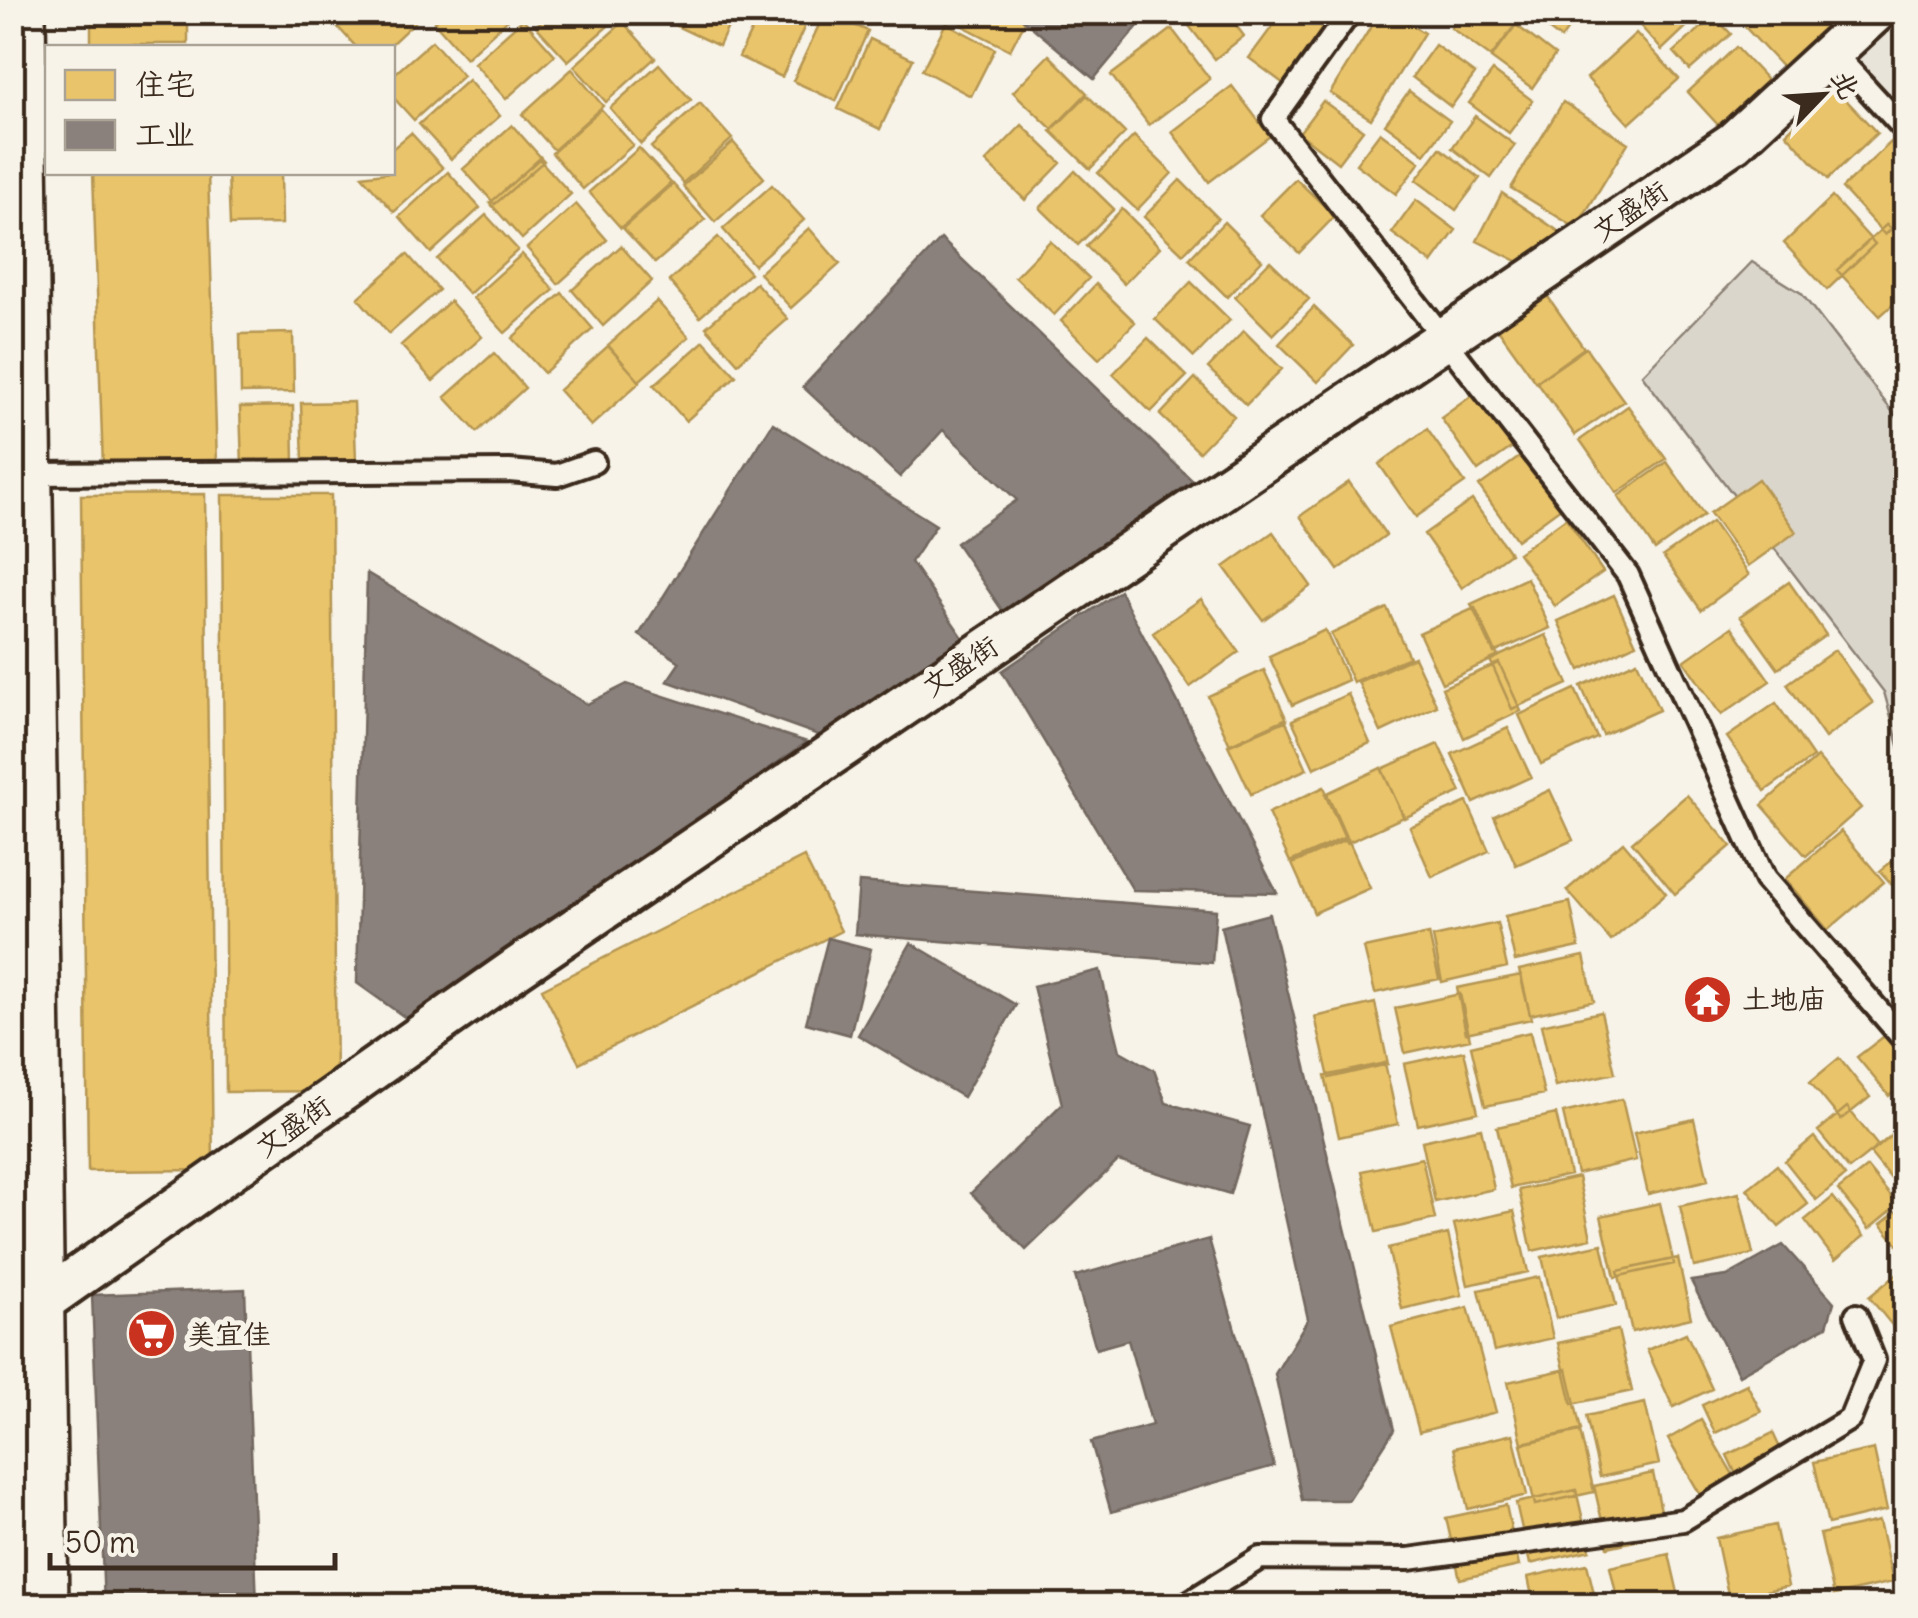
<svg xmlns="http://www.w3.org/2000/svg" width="1918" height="1618" font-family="Delius,'LXGW WenKai TC',sans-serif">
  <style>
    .built { fill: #e9e4d9 }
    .green { fill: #dbd6cb; stroke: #8b8074; stroke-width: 2.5 }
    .homes { fill: #e9c46a; stroke: #b59653; stroke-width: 2.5 }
    .industry { fill: #8a817c; stroke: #726760; stroke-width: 2.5 }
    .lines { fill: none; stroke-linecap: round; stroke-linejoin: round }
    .lane-casing { stroke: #3b2a1e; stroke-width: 28 }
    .street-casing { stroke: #3b2a1e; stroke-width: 48 }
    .highway-casing { stroke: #3b2a1e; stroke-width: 62 }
    .lane { stroke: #f7f3e8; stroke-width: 20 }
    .street { stroke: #f7f3e8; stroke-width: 40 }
    .highway { stroke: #f7f3e8; stroke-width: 55 }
    .labels { text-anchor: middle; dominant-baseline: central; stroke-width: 10; stroke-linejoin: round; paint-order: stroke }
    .street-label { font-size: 28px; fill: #3b2a1e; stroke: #f7f3e8 }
    .poi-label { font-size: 28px; fill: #3b2a1e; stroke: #f7f3e8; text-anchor: start }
  </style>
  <rect width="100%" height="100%" fill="#f7f3e8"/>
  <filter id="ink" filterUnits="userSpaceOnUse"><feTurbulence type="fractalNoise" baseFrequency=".01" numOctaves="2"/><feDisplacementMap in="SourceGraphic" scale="20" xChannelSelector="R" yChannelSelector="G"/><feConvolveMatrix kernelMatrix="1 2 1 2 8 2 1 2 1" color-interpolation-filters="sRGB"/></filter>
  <g filter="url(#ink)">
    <path class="built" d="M1875 13H1905V131L1834 53Z"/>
    <path class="green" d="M1752 262 1801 293 1905 428V767L1884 692 1642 375Z"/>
    <path class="homes" d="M91 12H188V44H91Z
      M355 12H414L419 18 387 48H357L338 27Z
      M444 12H514L515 13 466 58 434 22Z
      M551 12H612L617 18 568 61 536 26Z
      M682 12H735L719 46 676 26Z
      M760 12H811L782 77 739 57Z
      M825 12 868 31 836 101 793 81Z
      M967 12H1030L1010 50 961 25Z
      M1226 12 1244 36 1215 59 1179 13Z
      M1283 12H1306L1326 27 1284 84 1249 58Z
      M1380 12H1390L1424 33 1371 119 1330 93Z
      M1462 12H1498L1515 25 1491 57 1451 28Z
      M1526 12H1580L1561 39Z
      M1628 12H1702L1662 50Z
      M1760 12H1822L1836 28 1788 73 1745 27Z
      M1821 12H1855L1837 30Z
      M1714 16 1731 34 1690 70 1674 52Z
      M523 19 555 55 506 99 474 63Z
      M623 22 655 58 606 102 574 66Z
      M946 23 995 49 971 96 922 70Z
      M1516 25 1555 55 1532 88 1491 58Z
      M1172 29 1210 79 1149 125 1111 75Z
      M1636 33 1679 79 1629 124 1587 78Z
      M870 39 913 59 880 129 838 109Z
      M432 41 463 76 414 120 392 96V76Z
      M1435 45 1475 74 1451 107 1412 77Z
      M1736 47 1779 93 1730 138 1688 92Z
      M1049 55 1087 93 1052 129 1013 92Z
      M659 64 691 100 641 144 610 108Z
      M572 69 603 106 554 150 522 114Z
      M1493 71 1533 101 1509 133 1469 103Z
      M468 80 500 116 451 159 419 124Z
      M1232 86 1270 136 1209 182 1172 132Z
      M1834 87 1877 133 1828 179 1786 133Z
      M1409 91 1450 121 1425 154 1385 124Z
      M1087 95 1125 133 1090 169 1051 131Z
      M1323 101 1363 130 1338 163 1299 133Z
      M1563 102 1628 143 1576 228 1511 188Z
      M700 103 732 139 683 183 651 147Z
      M601 109 633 145 583 189 552 153Z
      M1475 116 1515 145 1491 178 1452 148Z
      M512 125 544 161 495 204 463 169Z
      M1022 125 1061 163 1025 200 986 162Z
      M1380 132 1420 162 1396 194 1356 164Z
      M411 133 443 168 394 212 362 176 392 172V149Z
      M1134 136 1172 173 1137 210 1098 173Z
      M733 142 764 178 715 222 683 186Z
      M1891 142 1906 158V216L1885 235 1842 188Z
      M639 148 671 183 621 228 589 192Z
      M1440 148 1480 178 1456 210 1416 180Z
      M539 159 571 194 522 239 490 203Z
      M1075 171 1114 209 1078 245 1040 208Z
      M93 172H208L217 464 103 468Z
      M228 172H281L282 224 230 225Z
      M448 172 480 208 431 253 399 217Z
      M1296 179 1335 216 1299 253 1260 215Z
      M1180 180 1218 218 1183 254 1144 217Z
      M673 184 705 220 655 263 623 228Z
      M772 185 804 220 754 265 723 229Z
      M1502 193 1564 235 1529 267 1477 241Z
      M1832 197 1875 244 1827 290 1784 243Z
      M1416 200 1456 230 1432 263 1392 233Z
      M576 204 607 240 558 284 527 248Z
      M1122 209 1160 247 1124 284 1086 246Z
      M486 215 518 250 469 294 437 259Z
      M1224 222 1262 260 1227 297 1189 259Z
      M1887 224 1906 245V293L1880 316 1837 270Z
      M809 228 840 264 791 308 759 273Z
      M718 237 750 273 700 317 669 281Z
      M1050 241 1089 278 1054 315 1015 277Z
      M621 246 652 281 603 326 572 290Z
      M407 254 439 290 389 334 358 298Z
      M522 254 554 290 505 333 473 298Z
      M1270 261 1309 299 1273 335 1235 297Z
      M1191 282 1230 320 1194 357 1155 319Z
      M756 283 788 319 738 363 706 327Z
      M1096 284 1135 322 1099 359 1061 321Z
      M562 293 593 329 544 373 512 338Z
      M1546 294 1584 348 1536 382 1498 329Z
      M450 301 482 337 433 381 401 345Z
      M657 301 689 337 639 381 608 345Z
      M1314 307 1353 345 1318 382 1279 344Z
      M1244 331 1282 369 1246 405 1208 368Z
      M293 333 294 392 241 393 240 334Z
      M1148 338 1187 376 1151 412 1113 374Z
      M704 341 736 376 686 421 654 385Z
      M608 346 640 382 591 426 559 390Z
      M1586 348 1624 401 1575 435 1537 382Z
      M494 353 525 388 477 432 445 397Z
      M1195 378 1234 416 1199 452 1160 415Z
      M1489 383 1527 437 1478 471 1441 418Z
      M354 402 356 461 303 462 301 403Z
      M293 406 294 465 242 466 240 407Z
      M1628 406 1666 459 1617 493 1580 440Z
      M1427 429 1465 483 1416 517 1379 464Z
      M1528 451 1565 505 1517 540 1479 486Z
      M1667 462 1704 515 1655 550 1618 496Z
      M1758 479 1796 532 1748 566 1710 513Z
      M1349 482 1386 535 1338 570 1300 516Z
      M205 494 213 1170 88 1171 81 495Z
      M222 495H331L336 1091 226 1092Z
      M1472 500 1510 553 1462 588 1424 534Z
      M1566 518 1603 572 1555 606 1518 553Z
      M1712 522 1749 575 1701 610 1663 556Z
      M1273 532 1311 586 1263 620 1224 567Z
      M1527 578 1550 628 1494 653 1471 604Z
      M1789 582 1826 635 1778 669 1740 616Z
      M1614 595 1636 644 1580 670 1558 621Z
      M1201 599 1239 652 1190 687 1153 633Z
      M1387 608 1409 657 1353 682 1331 634Z
      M1475 608 1498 657 1442 683 1419 633Z
      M1732 627 1770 681 1721 715 1684 661Z
      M1325 630 1348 680 1292 705 1269 656Z
      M1546 635 1568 684 1512 709 1490 660Z
      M1835 650 1873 703 1825 738 1787 684Z
      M1414 657 1437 706 1381 732 1358 682Z
      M1637 661 1659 710 1603 735 1581 686Z
      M1499 663 1521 711 1464 738 1442 688Z
      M1264 670 1287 720 1230 745 1208 696Z
      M1575 689 1597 738 1541 764 1519 715Z
      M1348 694 1370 743 1314 768 1292 720Z
      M1776 703 1813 757 1765 791 1727 737Z
      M1285 719 1307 769 1251 794 1228 745Z
      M1508 728 1531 777 1474 803 1452 754Z
      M1438 744 1461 792 1404 818 1382 769Z
      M1817 757 1861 808 1806 856 1762 805Z
      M1381 768 1404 817 1347 843 1325 794Z
      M1324 787 1346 837 1290 862 1268 813Z
      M1550 790 1573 840 1516 865 1494 816Z
      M1687 795 1731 846 1675 894 1632 842Z
      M1467 802 1489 851 1432 877 1410 827Z
      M1841 831 1884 882 1828 930 1785 879Z
      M1348 839 1370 888 1314 913 1292 864Z
      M1623 842 1666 893 1611 941 1567 890Z
      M1906 849V900L1880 871Z
      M804 857 841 931 579 1063 542 989Z
      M1570 902 1579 947 1515 961 1505 916Z
      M1497 923 1507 967 1442 982 1433 937Z
      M1429 934 1439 979 1375 993 1364 948Z
      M1584 956 1594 1001 1530 1015 1519 970Z
      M1521 975 1531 1019 1466 1033 1457 988Z
      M1460 994 1470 1039 1405 1053 1395 1008Z
      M1375 1003 1388 1064 1329 1078 1315 1017Z
      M1601 1012 1615 1073 1555 1086 1541 1025Z
      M1530 1032 1544 1094 1485 1106 1471 1046Z
      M1887 1034 1906 1057V1082L1889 1096 1857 1057Z
      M1464 1051 1478 1112 1418 1125 1404 1064Z
      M1839 1058 1870 1097 1841 1120 1810 1082Z
      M1385 1063 1398 1124 1339 1137 1325 1076Z
      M1622 1099 1636 1160 1577 1174 1563 1113Z
      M1847 1107 1878 1146 1849 1169 1818 1131Z
      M1556 1114 1570 1175 1511 1188 1497 1127Z
      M1694 1119 1708 1180 1648 1194 1634 1133Z
      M1481 1128 1494 1189 1435 1202 1422 1141Z
      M1899 1129 1906 1138V1187L1901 1191 1870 1153Z
      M1814 1137 1845 1176 1816 1200 1785 1161Z
      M1422 1158 1435 1219 1376 1232 1362 1171Z
      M1777 1165 1808 1204 1779 1227 1747 1189Z
      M1867 1167 1898 1205 1869 1229 1838 1190Z
      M1578 1177 1591 1238 1532 1251 1519 1190Z
      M1739 1193 1753 1254 1694 1267 1680 1206Z
      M1833 1197 1864 1236 1835 1260 1805 1220Z
      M1660 1203 1674 1264 1615 1277 1601 1216Z
      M1906 1204V1254L1881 1224Z
      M1514 1211 1528 1272 1468 1285 1454 1224Z
      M1448 1234 1462 1295 1402 1309 1388 1248Z
      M1602 1244 1616 1305 1556 1318 1542 1257Z
      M1678 1258 1691 1318 1632 1332 1618 1271Z
      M1898 1273 1906 1283V1330L1900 1335 1869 1297Z
      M1539 1277 1553 1338 1494 1351 1479 1290Z
      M1468 1307 1496 1412 1419 1432 1391 1327Z
      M1618 1330 1632 1391 1572 1404 1558 1343Z
      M1686 1333 1712 1389 1673 1407 1647 1350Z
      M1567 1369 1581 1430 1522 1443 1508 1382Z
      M1747 1384 1761 1412 1715 1433 1702 1405Z
      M1645 1403 1659 1464 1600 1477 1586 1416Z
      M1701 1420 1741 1488 1708 1508 1668 1439Z
      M1580 1431 1594 1492 1535 1505 1521 1444Z
      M1773 1433 1786 1461 1740 1483 1727 1455Z
      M1513 1434 1527 1495 1468 1509 1454 1448Z
      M1906 1442V1499L1893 1445Z
      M1874 1449 1887 1510 1828 1524 1814 1462Z
      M1653 1473 1666 1534 1608 1547 1594 1486Z
      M1576 1490 1590 1550 1530 1564 1516 1503Z
      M1506 1505 1519 1566 1460 1579 1446 1518Z
      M1906 1514V1566L1894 1516Z
      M1879 1521 1893 1582 1834 1595 1820 1534Z
      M1775 1525 1788 1586 1729 1599 1716 1538Z
      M1669 1554 1681 1606H1619L1610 1567Z
      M1587 1564 1597 1606H1534L1528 1577Z"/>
    <path class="industry" d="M1014 12H1146L1148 14 1094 79Z
      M941 239 1193 481 1004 613 956 543 1017 500 943 430 900 477 803 387Z
      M773 423 936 525 911 562 968 645 827 738 667 681 680 662 639 635Z
      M367 573 587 704 627 684 807 742 410 1021 357 983Z
      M1120 591 1277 893 1133 890 1002 671Z
      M859 882 1216 910 1212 963 855 934Z
      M1269 914 1394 1430 1349 1500H1302L1275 1374 1308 1319 1221 927Z
      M828 938 871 949 850 1035 806 1023Z
      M911 943 1016 1005 963 1097 858 1035Z
      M1100 970 1120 1051 1154 1070 1166 1103 1250 1126 1230 1194 1118 1161 1026 1250 971 1193 1062 1104 1033 986Z
      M1209 1239 1274 1466 1111 1512 1091 1442 1152 1425 1128 1340 1096 1349 1075 1276Z
      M1783 1245 1834 1302 1827 1326 1739 1375 1691 1281 1727 1276Z
      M245 1289 257 1606H104L92 1295Z"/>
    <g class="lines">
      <defs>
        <path id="lane" d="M1350 12 1273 119 1628 575 1765 879 1906 1042
          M1834 53 1906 131
          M28 474 509 471 557 475 594 462
          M1183 1606 1260 1558 1409 1559 1683 1520 1850 1419 1874 1360 1856 1315"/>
        <path id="street" d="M34 1308 517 968 1734 142 1875 12"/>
        <path id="highway" d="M17 12 40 1606"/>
      </defs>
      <use href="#lane" class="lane-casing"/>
      <use href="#street" class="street-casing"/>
      <use href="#highway" class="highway-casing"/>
      <use href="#lane" class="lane"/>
      <use href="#street" class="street"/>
      <use href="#highway" class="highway"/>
    </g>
  </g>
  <defs>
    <symbol id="temple-disc" viewBox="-11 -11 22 22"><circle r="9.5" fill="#c8321e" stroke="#f7f3e8"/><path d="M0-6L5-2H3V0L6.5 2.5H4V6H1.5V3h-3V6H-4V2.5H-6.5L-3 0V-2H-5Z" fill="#fff"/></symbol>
    <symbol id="supermarket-disc" viewBox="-11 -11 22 22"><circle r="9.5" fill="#c8321e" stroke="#f7f3e8"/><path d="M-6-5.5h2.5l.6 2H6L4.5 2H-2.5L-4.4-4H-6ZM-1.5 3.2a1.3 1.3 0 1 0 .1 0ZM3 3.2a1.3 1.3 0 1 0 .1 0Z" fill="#fff"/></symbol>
  </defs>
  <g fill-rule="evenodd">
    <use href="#temple-disc" x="1680" y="972" width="55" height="55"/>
    <use href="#supermarket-disc" x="124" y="1306" width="55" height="55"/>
  </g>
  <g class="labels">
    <g class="street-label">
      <text transform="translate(1630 211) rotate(-34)">文盛街</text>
      <text transform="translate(960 666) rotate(-34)">文盛街</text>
      <text transform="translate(293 1126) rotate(-35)">文盛街</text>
    </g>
    <g class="poi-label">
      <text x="1742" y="999">土地庙</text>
      <text x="187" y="1334">美宜佳</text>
    </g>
  </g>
  <rect width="1918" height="1618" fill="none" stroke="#f7f3e8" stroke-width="50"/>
  <rect x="25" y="25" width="1868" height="1568" fill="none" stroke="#3b2a1e" stroke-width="4" filter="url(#ink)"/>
  <rect x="45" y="45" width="350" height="130" fill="#f7f3e8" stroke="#aca397" stroke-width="2.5"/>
  <rect x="65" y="70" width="50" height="30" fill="#e9c46a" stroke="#aca397" stroke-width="2.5"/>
  <text x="135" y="95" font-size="30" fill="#3b2a1e">住宅</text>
  <rect x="65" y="120" width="50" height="30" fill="#8a817c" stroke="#aca397" stroke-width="2.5"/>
  <text x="135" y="145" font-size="30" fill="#3b2a1e">工业</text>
  <g transform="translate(1823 95) rotate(65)" stroke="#f7f3e8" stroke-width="8" paint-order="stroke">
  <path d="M0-8L18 38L0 25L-18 38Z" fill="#3b2a1e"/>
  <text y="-15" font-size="28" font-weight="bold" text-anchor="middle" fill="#3b2a1e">北</text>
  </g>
  <path d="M50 1553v15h285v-15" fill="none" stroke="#3b2a1e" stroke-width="5"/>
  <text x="65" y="1553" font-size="30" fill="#3b2a1e" stroke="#f7f3e8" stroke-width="8" paint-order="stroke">50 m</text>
</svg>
